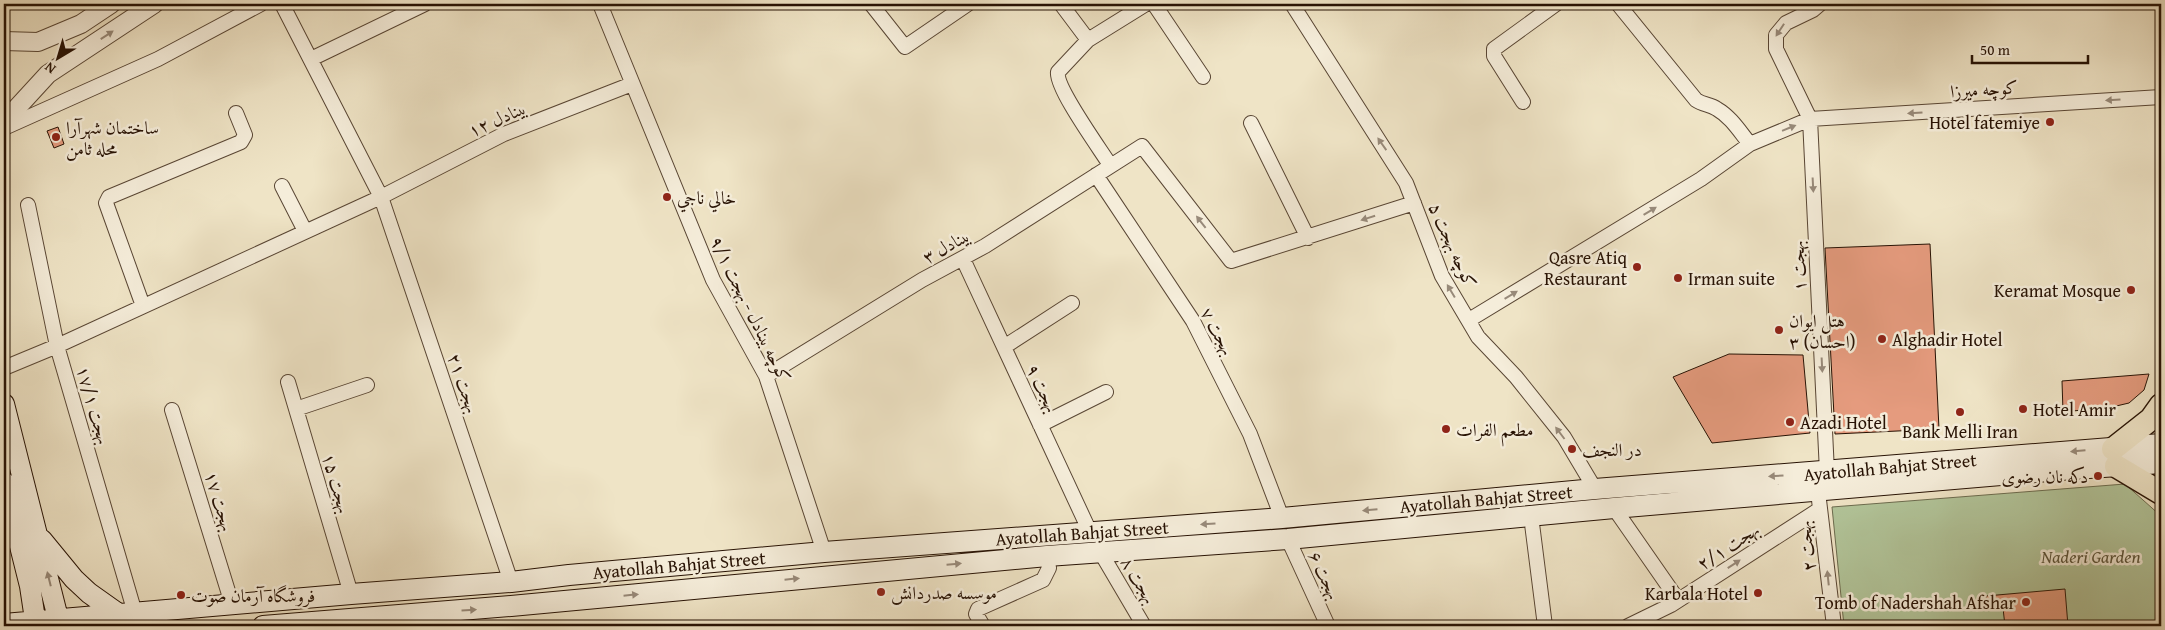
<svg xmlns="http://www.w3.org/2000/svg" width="2165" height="630" font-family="'Gentium Book Plus',Amiri,serif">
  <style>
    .green { fill: #b2c59a; stroke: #6c6c4f }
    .building { fill: #e59b7e; stroke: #271204 }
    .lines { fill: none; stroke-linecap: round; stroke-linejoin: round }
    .minor-casing { stroke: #594634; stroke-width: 16 }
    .tertiary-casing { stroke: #594634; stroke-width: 20 }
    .secondary-casing { stroke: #271204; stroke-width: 22 }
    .primary-casing { stroke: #271204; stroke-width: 25 }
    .minor { stroke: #f5edda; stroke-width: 14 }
    .tertiary { stroke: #f5edda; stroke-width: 18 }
    .secondary { stroke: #f5edda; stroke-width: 20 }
    .primary { stroke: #efe4c6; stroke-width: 22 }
    .oneway { fill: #988a7a }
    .poi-dot { fill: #8f2418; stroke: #f5edda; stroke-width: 2 }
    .labels { text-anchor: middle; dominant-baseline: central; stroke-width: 5; stroke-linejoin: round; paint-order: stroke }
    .street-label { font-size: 18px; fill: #271204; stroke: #f5edda }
    .poi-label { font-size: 18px; fill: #271204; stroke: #f5edda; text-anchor: start }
    .park-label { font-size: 18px; font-style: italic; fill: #585138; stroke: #f5edda }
  </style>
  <rect width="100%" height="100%" fill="#efe4c6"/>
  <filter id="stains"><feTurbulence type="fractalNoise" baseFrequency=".004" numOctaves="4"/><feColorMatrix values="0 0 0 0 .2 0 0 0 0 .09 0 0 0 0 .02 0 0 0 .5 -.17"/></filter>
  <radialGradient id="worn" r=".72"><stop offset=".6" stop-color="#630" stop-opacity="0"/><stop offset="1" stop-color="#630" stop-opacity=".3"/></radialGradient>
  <path class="green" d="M2125 484 2161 516V626H1844L1832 507Z"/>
  <path class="building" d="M58 127 64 144 54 148 47 131Z
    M1930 244 1939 429 1835 434 1825 248Z
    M1729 354 1803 355 1810 433 1712 443 1673 377Z
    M2149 374 2144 390 2129 403 2112 407 2063 412 2062 381Z
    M2065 589 2068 626H2005L2003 608 1987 609 1986 596Z"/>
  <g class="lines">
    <defs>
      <path id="minor" d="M282 4 381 197 511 582
        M600 4 713 280 766 376 824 552
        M871 4 905 47 968 4
        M1061 4 1088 40
        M1154 4 1203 77
        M1292 4 1406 183 1442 276 1478 337 1516 377 1564 437 1595 489
        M1618 4 1696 100C1703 105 1710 104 1717 109 1731 117 1740 132 1750 144
        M1820 4 1813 10 1786 23 1776 35V49L1810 119 1827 472
        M311 59 425 4
        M1523 102 1494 56V49L1556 4
        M1251 123 1308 238
        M4 128 158 59 261 4
        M1110 165C1100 149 1055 87 1058 72L1088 40 1146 4
        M1096 175 1193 321 1250 434 1282 518
        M282 186 305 231
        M28 205 57 346 135 613
        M963 259 1090 532
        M143 306 106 203 109 197 241 142 245 135 236 113
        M1469 320 1701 179 1750 144 1810 119 2161 97
        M1004 347 1072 303
        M4 368 57 346 381 197 504 134 632 84
        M766 376 922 280 985 246 1142 146 1231 261 1414 203
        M288 382 351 594
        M296 409 367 385
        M172 410 232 604
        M1040 425 1106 392
        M1819 500 1834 626
        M1614 508 1678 600
        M1531 516 1545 626
        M1288 539 1328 626
        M1101 553 1144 626
        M983 626 976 614 978 609 1043 580 1049 568 1047 556
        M1628 626 1671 605 1820 509"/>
      <path id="tertiary" d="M4 41 38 42 81 24 111 4
        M4 122 48 74 154 4"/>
      <path id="secondary" d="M4 404 60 626
        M4 482 30 586 36 626
        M42 540 74 579 89 593 120 615
        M4 624 351 594 511 582 569 575 824 552 1282 518 1595 489 2161 444
        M263 626 511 606 1047 556 1288 539 1614 508 2060 470 2161 463"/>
      <path id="primary" d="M2113 449 2151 419 2161 405
        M2116 466 2161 493"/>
    </defs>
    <use href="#minor" class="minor-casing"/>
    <use href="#tertiary" class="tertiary-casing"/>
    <use href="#secondary" class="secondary-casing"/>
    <use href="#primary" class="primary-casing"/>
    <use href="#minor" class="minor"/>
    <use href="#tertiary" class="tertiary"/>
    <use href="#secondary" class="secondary"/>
    <use href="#primary" class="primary"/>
  </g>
  <defs><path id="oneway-solid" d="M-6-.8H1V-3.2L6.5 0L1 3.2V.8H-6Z" transform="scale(1.25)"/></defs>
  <g class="oneway">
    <use href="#oneway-solid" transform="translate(1780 30) rotate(123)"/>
    <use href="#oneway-solid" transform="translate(107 35) rotate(-33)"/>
    <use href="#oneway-solid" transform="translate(2113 100) rotate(176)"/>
    <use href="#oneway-solid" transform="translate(1915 113) rotate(176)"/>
    <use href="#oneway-solid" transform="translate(1789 128) rotate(-22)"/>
    <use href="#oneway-solid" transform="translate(1382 144) rotate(-125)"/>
    <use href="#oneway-solid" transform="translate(1813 185) rotate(87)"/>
    <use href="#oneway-solid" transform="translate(1650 211) rotate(-31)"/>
    <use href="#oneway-solid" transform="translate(1368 218) rotate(162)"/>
    <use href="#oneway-solid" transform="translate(1201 222) rotate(-128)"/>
    <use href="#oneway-solid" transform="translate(1451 291) rotate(-121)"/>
    <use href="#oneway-solid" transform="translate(1511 295) rotate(-31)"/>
    <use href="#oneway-solid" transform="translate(1822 365) rotate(87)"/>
    <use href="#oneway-solid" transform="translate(1560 433) rotate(-127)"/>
    <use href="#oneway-solid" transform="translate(2078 451) rotate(175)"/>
    <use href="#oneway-solid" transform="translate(1776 476) rotate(176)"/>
    <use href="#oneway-solid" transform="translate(1370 510) rotate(175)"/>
    <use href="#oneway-solid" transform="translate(1208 524) rotate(176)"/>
    <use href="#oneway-solid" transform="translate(954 564) rotate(-5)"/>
    <use href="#oneway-solid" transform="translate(1734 564) rotate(-33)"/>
    <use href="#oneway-solid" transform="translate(1828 578) rotate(-96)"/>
    <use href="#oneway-solid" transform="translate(49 579) rotate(-104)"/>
    <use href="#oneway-solid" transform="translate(792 579) rotate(-6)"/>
    <use href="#oneway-solid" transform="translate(631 595) rotate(-6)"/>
    <use href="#oneway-solid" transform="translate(469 610) rotate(-4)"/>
  </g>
  <g class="poi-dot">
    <circle cx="2050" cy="122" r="5"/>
    <circle cx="56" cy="137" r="5"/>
    <circle cx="667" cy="197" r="5"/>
    <circle cx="1637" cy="267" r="5"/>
    <circle cx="1678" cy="278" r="5"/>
    <circle cx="2131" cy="290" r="5"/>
    <circle cx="1779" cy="330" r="5"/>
    <circle cx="1882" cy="339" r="5"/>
    <circle cx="2023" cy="409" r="5"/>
    <circle cx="1960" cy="412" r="5"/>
    <circle cx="1790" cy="422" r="5"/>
    <circle cx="1446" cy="429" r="5"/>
    <circle cx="1572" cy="449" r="5"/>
    <circle cx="2098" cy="476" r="5"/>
    <circle cx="881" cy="592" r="5"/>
    <circle cx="1758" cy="593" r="5"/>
    <circle cx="181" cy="595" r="5"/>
    <circle cx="2026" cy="602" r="5"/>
  </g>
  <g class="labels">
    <g class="street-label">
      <text transform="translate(1984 89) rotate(-4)">کوچه میرزا</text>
      <text transform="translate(497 119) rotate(-24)">بینادل ۱۲</text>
      <text transform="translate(1453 245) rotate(66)">کوچه بهجت ۵</text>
      <text transform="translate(946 246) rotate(-29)">بینادل ۳</text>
      <text transform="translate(1798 266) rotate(-93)">بهجت ۱</text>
      <text transform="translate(751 309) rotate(64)">کوچه بینادل - بهجت ۹/۱</text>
      <text transform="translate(1218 331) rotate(62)">بهجت ۷</text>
      <text transform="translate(464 383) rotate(71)">بهجت ۲۱</text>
      <text transform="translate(1043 388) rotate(65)">بهجت ۹</text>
      <text transform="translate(94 405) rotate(74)">بهجت ۱۷/۱</text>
      <text transform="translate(1890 467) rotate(-5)">Ayatollah Bahjat Street</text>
      <text transform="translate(337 483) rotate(74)">بهجت ۱۵</text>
      <text transform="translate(1486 499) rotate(-5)">Ayatollah Bahjat Street</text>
      <text transform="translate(220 501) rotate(73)">بهجت ۱۷</text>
      <text transform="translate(1082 533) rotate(-4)">Ayatollah Bahjat Street</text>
      <text transform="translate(1728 546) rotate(-33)">بهجت ۲/۱</text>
      <text transform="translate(1806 546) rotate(-96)">بهجت ۲</text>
      <text transform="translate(679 565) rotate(-5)">Ayatollah Bahjat Street</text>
      <text transform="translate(1325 575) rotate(65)">بهجت ۶</text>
      <text transform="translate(1139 580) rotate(59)">بهجت ۸</text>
    </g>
    <g class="poi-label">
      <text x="2040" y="122" text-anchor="end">Hotel fatemiye</text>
      <text x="66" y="127">ساختمان شهرآرا<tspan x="66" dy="21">محله ثامن</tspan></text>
      <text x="677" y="197">خالي ناجي</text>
      <text x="1627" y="257" text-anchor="end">Qasre Atiq<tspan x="1627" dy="21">Restaurant</tspan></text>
      <text x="1688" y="278">Irman suite</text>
      <text x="2121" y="290" text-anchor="end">Keramat Mosque</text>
      <text x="1789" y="320">هتل ایوان<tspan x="1789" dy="21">۳ (احسان)</tspan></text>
      <text x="1892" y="339">Alghadir Hotel</text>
      <text x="2033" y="409">Hotel Amir</text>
      <text x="1800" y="422">Azadi Hotel</text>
      <text x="1456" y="429">مطعم الفرات</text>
      <text x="1960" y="431" text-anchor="middle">Bank Melli Iran</text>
      <text x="1582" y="449">در النجف</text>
      <text x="2088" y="476" text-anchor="end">دکه نان رضوی</text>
      <text x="891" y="592">موسسه صدردانش</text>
      <text x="1748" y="593" text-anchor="end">Karbala Hotel</text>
      <text x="191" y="595">فروشگاه آرمان صوت</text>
      <text x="2016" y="602" text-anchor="end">Tomb of Nadershah Afshar</text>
    </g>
    <g class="park-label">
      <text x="2091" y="556">Naderi Garden</text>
    </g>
  </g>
  <rect width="2165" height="630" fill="none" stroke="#efe4c6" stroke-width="20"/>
  <rect x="5" y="5" width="2155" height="620" fill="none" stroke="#271204" stroke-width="2.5"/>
  <rect x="10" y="10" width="2145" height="610" fill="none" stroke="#271204"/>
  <g transform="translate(58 58) rotate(218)" stroke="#f5edda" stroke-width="4" paint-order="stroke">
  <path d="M0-4L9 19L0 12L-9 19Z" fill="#271204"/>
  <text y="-8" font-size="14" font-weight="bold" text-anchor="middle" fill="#271204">N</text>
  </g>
  <path d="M1972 55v8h116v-8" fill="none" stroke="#271204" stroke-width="2.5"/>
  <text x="1980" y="55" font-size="15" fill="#271204" stroke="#f5edda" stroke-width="4" paint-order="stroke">50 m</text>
  <rect width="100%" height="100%" filter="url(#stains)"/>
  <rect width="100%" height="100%" fill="url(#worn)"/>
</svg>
